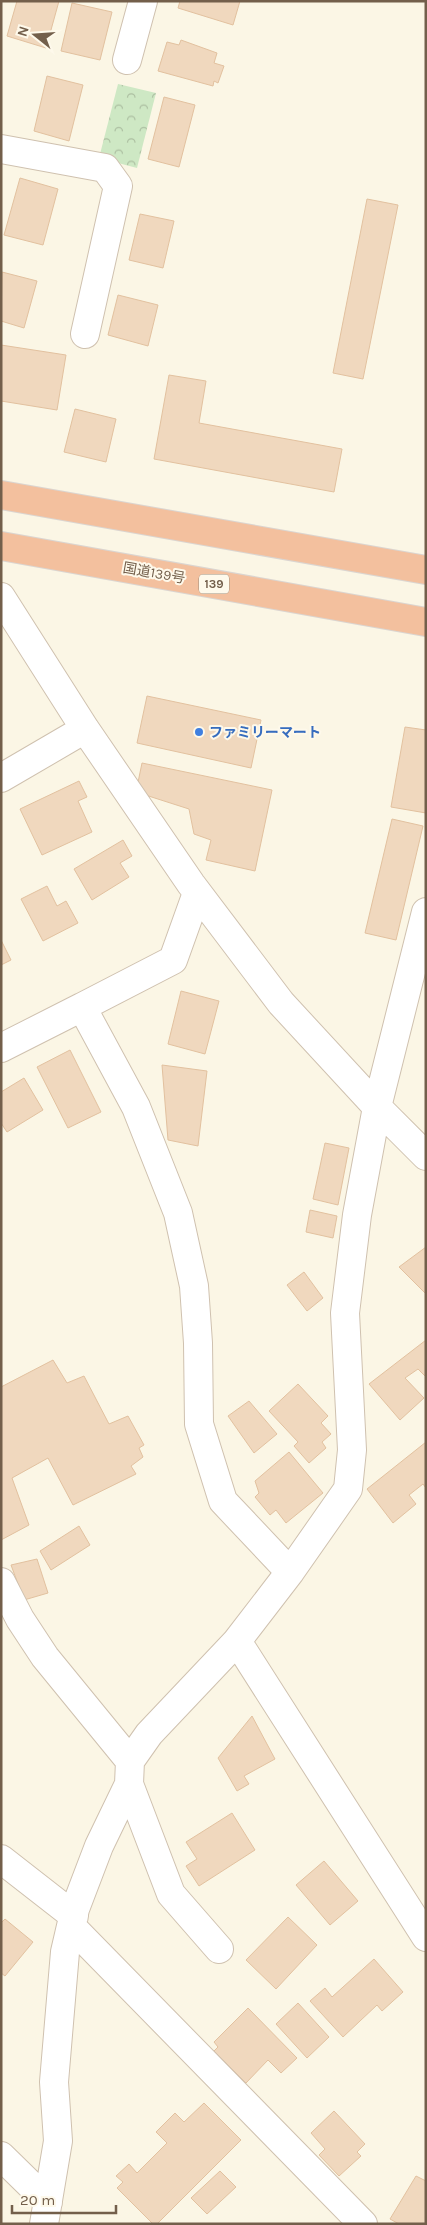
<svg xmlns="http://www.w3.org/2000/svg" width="427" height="2225" font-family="Karla,'Noto Sans JP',sans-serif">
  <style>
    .forest { fill: url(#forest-crowns) }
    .building { fill: #f0d8be; stroke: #e2c19f }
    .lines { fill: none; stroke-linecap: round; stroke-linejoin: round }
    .minor-casing { stroke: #cfc1af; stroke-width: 30 }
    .highway-casing { stroke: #dbd5d0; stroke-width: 30 }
    .minor { stroke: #fff; stroke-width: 28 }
    .highway { stroke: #f3c09e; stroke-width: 28 }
    .shop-dot { fill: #3f7fe0; stroke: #fef9eb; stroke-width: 2 }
    .labels { text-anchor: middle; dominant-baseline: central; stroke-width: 4; stroke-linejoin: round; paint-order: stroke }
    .shield { fill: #fef9eb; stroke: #9d8d7b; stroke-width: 1 }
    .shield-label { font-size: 12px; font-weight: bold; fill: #735f4b }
    .street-label { font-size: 14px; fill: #735f4b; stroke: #fef9eb }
    .shop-label { font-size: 14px; font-weight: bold; fill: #366cbe; stroke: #fef9eb; text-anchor: start }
  </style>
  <defs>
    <pattern id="forest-crowns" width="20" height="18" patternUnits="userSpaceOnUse" patternTransform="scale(1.25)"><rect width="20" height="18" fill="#cee8c4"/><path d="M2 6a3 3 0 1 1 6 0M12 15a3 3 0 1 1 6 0" fill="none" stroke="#acbfa1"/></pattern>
  </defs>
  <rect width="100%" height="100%" fill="#fbf6e5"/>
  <path class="forest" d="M118 84 156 93 137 168 99 158Z"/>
  <path class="building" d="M17 1H59L46 48 7 36Z
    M180 1H240L233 25 178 8Z
    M72 3 112 12 100 60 61 51Z
    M181 40 217 53 214 63 224 66 218 83 214 81 213 86 158 71 167 42 179 45Z
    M47 76 83 85 69 141 34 131Z
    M164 97 195 105 179 167 148 159Z
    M20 178 58 189 43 245 4 235Z
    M367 199 398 205 363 379 333 373Z
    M140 214 174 221 163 268 129 260Z
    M2 272 37 281 24 328 1 321Z
    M118 295 158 305 148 346 108 335Z
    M1 345 66 355 57 410 1 401Z
    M169 375 206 381 199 423 342 449 334 492 154 459Z
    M75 409 116 419 106 462 64 452Z
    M147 696 261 720 251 768 137 743Z
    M405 727 426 730V813L391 807Z
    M142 763 272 790 255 871 206 860 211 840 194 834 189 809 136 792Z
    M79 781 87 797 78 801 92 832 42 855 20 809Z
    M392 819 423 826 396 940 365 933Z
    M123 840 132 856 120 863 129 877 92 900 74 869Z
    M47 886 57 906 66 901 78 923 43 941 21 899Z
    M1 940 11 960 1 965Z
    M181 991 219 1001 205 1054 168 1044Z
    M70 1050 101 1112 68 1128 37 1067Z
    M162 1065 207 1071 198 1146 168 1140Z
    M24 1078 43 1110 7 1132 1 1123V1092Z
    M325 1143 349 1148 338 1205 313 1199Z
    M310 1210 337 1216 333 1238 306 1232Z
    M426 1247V1294L399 1267Z
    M304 1272 323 1298 307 1311 287 1285Z
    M426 1340V1377L418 1369 405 1378 424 1398 400 1420 369 1384Z
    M53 1360 67 1383 84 1376 109 1424 128 1416 144 1445 139 1448 143 1457 131 1466 136 1474 73 1505 48 1458 12 1478 29 1525 1 1540V1387Z
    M298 1384 328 1416 321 1423 331 1434 322 1442 326 1448 309 1463 294 1446 298 1442 269 1411Z
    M249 1401 277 1434 254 1453 228 1416Z
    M426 1442V1488L423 1484 409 1495 416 1504 393 1523 367 1489Z
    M289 1452 323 1493 286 1523 276 1510 270 1515 255 1497 259 1493 255 1481Z
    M79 1526 90 1545 51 1570 40 1551Z
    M37 1559 48 1593 24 1600 11 1565Z
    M252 1716 275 1759 244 1776 249 1784 237 1791 218 1758Z
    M232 1813 255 1850 199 1886 186 1866 197 1859 186 1842Z
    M324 1861 358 1901 330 1925 296 1885Z
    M288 1917 317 1945 276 1989 246 1960Z
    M5 1919 33 1942 5 1976 1 1973V1923Z
    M374 1959 403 1992 382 2011 377 2005 343 2037 310 2001 325 1988 332 1997Z
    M298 2003 329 2037 307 2058 276 2024Z
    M248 2008 297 2058 281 2073 268 2060 246 2083 214 2051 218 2047 214 2042Z
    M204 2103 241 2140 157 2224H153L117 2188 123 2182 116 2176 129 2164 137 2173 167 2143 156 2132 175 2113 184 2122Z
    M334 2111 365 2144 357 2152 361 2156 339 2176 319 2155 325 2149 311 2133Z
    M220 2171 236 2187 207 2214 191 2198Z
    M416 2176 426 2181V2224H399L390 2219Z"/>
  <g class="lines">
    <defs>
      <path id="minor" d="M127 60 143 1
        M1 149 105 168 118 186 85 334
        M1 597 85 729 191 884 281 1003 377 1107 426 1156
        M1 778 85 729
        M82 1007 173 960 197 893
        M1 1048 82 1007 136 1107 178 1213 194 1286 198 1343 199 1424 223 1501 290 1572
        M1 1582 20 1619 45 1657 130 1761
        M237 1641 426 1937
        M129 1784 171 1894 219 1949
        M1 1859 74 1916
        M71 1926 363 2224
        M1 2156 48 2202
        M44 2224 58 2141 54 2082 65 1952 75 1909 99 1846 129 1784 130 1761 149 1734 237 1641 290 1572 348 1489 352 1450 345 1313 357 1215 377 1107 426 912"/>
      <path id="highway" d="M1 495 426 570
        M1 546 426 622"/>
    </defs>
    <use href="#minor" class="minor-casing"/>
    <use href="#highway" class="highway-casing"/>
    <use href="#minor" class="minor"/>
    <use href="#highway" class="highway"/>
  </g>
  <circle class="shop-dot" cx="199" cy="732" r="5"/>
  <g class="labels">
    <rect class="shield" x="199" y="574.5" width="30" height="19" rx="4"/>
    <g class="shield-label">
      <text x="214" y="584">139</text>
    </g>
    <g class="street-label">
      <text transform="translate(154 573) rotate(10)">国道139号</text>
    </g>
    <g class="shop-label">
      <text x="209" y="732">ファミリーマート</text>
    </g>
  </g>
  <rect width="427" height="2225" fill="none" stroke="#735f4b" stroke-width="5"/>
  <g transform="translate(35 35) rotate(287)" stroke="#fef9eb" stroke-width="4" paint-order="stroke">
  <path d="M0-4L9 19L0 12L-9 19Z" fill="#735f4b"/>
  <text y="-8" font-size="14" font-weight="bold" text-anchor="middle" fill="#735f4b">N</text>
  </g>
  <path d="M12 2205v8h104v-8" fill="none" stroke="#735f4b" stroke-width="2.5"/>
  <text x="20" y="2205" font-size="15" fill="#735f4b" stroke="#fef9eb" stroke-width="4" paint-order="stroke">20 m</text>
</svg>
